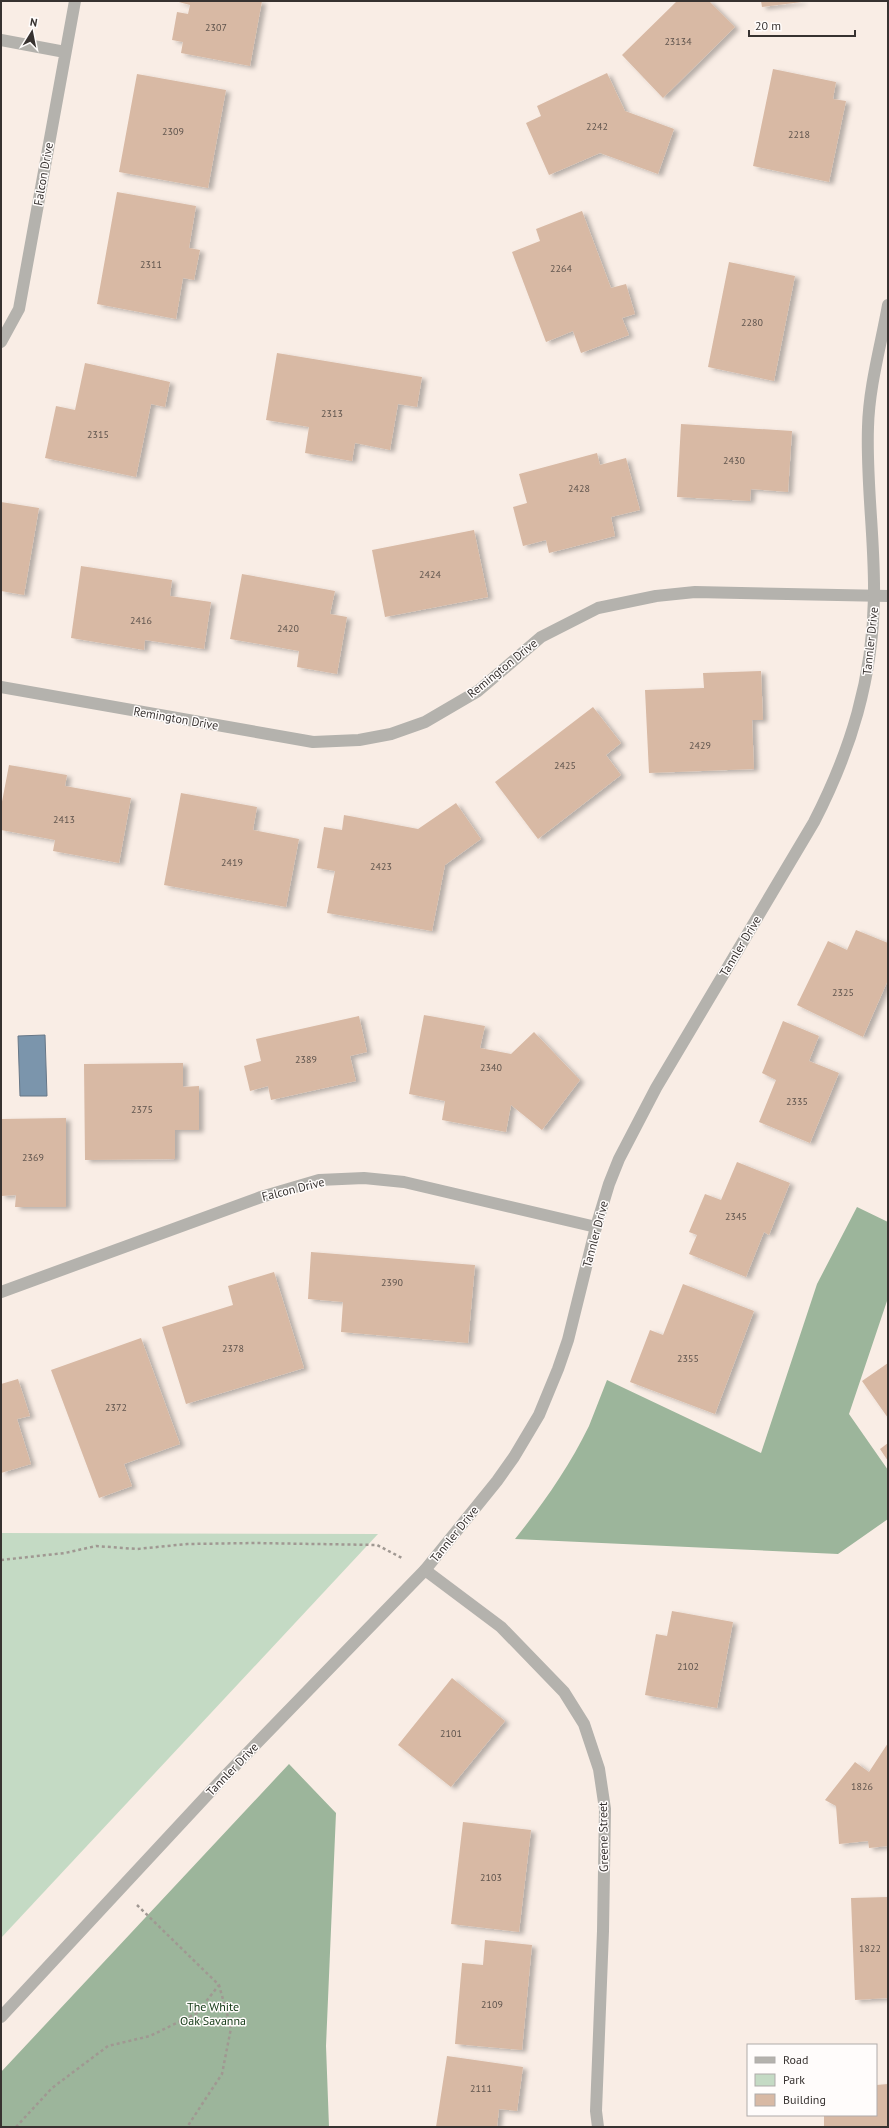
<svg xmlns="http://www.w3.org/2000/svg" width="889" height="2128" font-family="'PT Sans',sans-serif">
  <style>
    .green { fill: #c4dac4 }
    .forest { fill: #9cb59b }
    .water { fill: #7b95ac; stroke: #677787 }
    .building { fill: #d8b9a4; filter: url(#shadow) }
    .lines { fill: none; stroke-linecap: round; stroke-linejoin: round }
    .path { stroke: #a09892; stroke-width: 2.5; stroke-dasharray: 3 3; stroke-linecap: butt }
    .minor { stroke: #b4b2ad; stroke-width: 12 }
    .tertiary { stroke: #b4b2ad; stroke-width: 12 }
    .labels { text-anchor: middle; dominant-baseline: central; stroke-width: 3; stroke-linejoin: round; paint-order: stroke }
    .number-label { font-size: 10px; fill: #5f544d }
    .street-label { font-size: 12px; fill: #373230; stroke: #fffcfb }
    .park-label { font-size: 12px; fill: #103713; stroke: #fffcfb }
  </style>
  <defs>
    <filter id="shadow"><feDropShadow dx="4.5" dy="2.5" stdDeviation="2" flood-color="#0004"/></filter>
  </defs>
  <rect width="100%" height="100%" fill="#f9ede5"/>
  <path class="green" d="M1 1533 378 1534 1 1938Z"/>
  <path class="forest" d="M857 1207 888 1222V1298L849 1414 888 1470V1519L838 1554 515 1539C543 1504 569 1467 589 1426 595 1411 601 1395 607 1380L761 1453 817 1284Z
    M289 1764 336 1813 326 2046 329 2127H1V2072Z"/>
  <path class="water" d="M45 1035 47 1096H20L18 1036Z"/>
  <path class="building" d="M175 1H262L250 66 181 53 183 42 172 40 177 12 188 14 190 5Z
    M677 1H709L735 27 663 98 622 55Z
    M761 1H802V2L762 7Z
    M773 69 836 82 833 99 846 101 829 182 753 166Z
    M607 73 625 111 674 129 658 174 600 153 549 175 526 123 541 116 537 106Z
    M137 74 226 90 208 188 119 172Z
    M117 192 196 206 189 248 200 250 194 280 183 278 176 319 97 304Z
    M582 211 611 288 626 284 635 314 622 318 629 335 581 353 573 331 546 342 512 252 540 241 536 229Z
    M729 262 795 276 774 381 708 367Z
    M277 353 422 377 417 407 398 404 390 450 355 443 352 461 305 453 309 427 266 420Z
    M85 363 170 382 165 407 151 404 136 477 45 458 56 406 75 410Z
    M681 424 792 431 788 492 751 489 750 501 677 497Z
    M597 453 600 465 626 458 640 510 611 517 615 536 549 553 546 540 523 546 513 507 527 503 519 474Z
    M1 502 39 508 24 595 1 591Z
    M474 530 488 597 385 617 372 550Z
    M81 566 172 580 170 596 211 602 204 649 145 640 144 650 71 638Z
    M242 574 335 591 330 614 347 617 337 674 297 667 299 651 230 639Z
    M761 671 763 720H752L754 769 649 773 645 690 704 688 703 673Z
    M593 707 621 743 606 755 621 775 538 839 495 782Z
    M9 765 67 775 65 786 131 798 119 863 53 851 55 840 1 830V807Z
    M181 793 257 807 253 830 299 839 286 907 164 885Z
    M456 803 481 839 445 865 432 931 327 913 335 871 317 868 324 827 342 830 344 815 418 829Z
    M856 930 888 943V980L863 1037 797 1005 828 941 847 950Z
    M424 1015 485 1026 480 1048 511 1054 534 1032 580 1080 542 1130 511 1105 506 1132 442 1120 445 1101 409 1094Z
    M359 1016 367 1052 350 1056 356 1081 271 1100 268 1086 250 1091 244 1066 261 1061 256 1039Z
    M783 1021 819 1036 809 1061 839 1073 810 1143 759 1122 776 1080 762 1073Z
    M183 1063V1087L199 1086V1130H175V1159L85 1160 84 1064Z
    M66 1118V1207H15L16 1195 1 1196V1119Z
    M737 1162 790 1183 769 1235 764 1232 746 1277 689 1254 697 1235 689 1232 705 1194 721 1200Z
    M311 1252 475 1265 468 1343 341 1332 343 1302 308 1299Z
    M274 1272 304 1368 186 1404 162 1327 233 1305 228 1286Z
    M683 1284 754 1311 715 1414 630 1382 650 1330 663 1335Z
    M141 1338 180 1444 124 1464 132 1486 99 1498 51 1370Z
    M888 1363V1418L862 1381Z
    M18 1379 30 1416 17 1419 31 1464 1 1473V1384Z
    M888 1443V1461L880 1449Z
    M672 1611 733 1622 717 1708 645 1695 656 1634 667 1636Z
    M452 1678 505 1721 451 1787 398 1745Z
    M888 1743V1846L869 1848 868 1841 839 1844 836 1806 825 1800 855 1762 869 1772Z
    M463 1822 531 1830 519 1932 451 1924Z
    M888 1897V1998L855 2000 851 1898Z
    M485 1940 532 1945 522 2050 455 2044 462 1963 483 1965Z
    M447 2056 523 2067 517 2111 499 2109 497 2127H436Z
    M888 2084V2127H824V2115H876V2085Z"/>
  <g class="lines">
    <path class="path" d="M1 1560 65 1553 96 1546 137 1549 187 1544 255 1543 377 1545 402 1558
      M137 1905 219 1985 231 2028 222 2074 187 2127
      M16 2127 52 2088 108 2046 150 2036 197 2013 219 1985"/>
    <path class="minor" d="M1 40 65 52
      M1 342 19 309 75 1
      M1 687 313 742 359 740 391 734 425 722 478 691 541 637 598 608 656 596 695 592 888 596
      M1 1292 261 1197 319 1180 364 1178 404 1182 596 1227
      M425 1570 501 1627 564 1692 584 1724 599 1769 605 1809 603 1931 596 2111 598 2127"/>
    <path class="tertiary" d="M1 2017 225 1776 425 1570 497 1481 514 1457 539 1415 558 1369 568 1340 596 1227 609 1184 619 1159 656 1088 814 822C851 750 873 678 874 597 875 540 866 483 868 427 869 386 881 345 888 305"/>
  </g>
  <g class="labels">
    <g class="number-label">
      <text x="216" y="27">2307</text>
      <text x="678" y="41">23134</text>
      <text x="597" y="126">2242</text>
      <text x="173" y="131">2309</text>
      <text x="799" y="134">2218</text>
      <text x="151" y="264">2311</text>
      <text x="561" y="268">2264</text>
      <text x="752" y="322">2280</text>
      <text x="332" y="413">2313</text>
      <text x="98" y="434">2315</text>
      <text x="734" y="460">2430</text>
      <text x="579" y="488">2428</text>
      <text x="430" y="574">2424</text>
      <text x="141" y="620">2416</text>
      <text x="288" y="628">2420</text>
      <text x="700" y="745">2429</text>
      <text x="565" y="765">2425</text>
      <text x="64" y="819">2413</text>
      <text x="232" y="862">2419</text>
      <text x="381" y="866">2423</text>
      <text x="843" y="992">2325</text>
      <text x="306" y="1059">2389</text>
      <text x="491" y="1067">2340</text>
      <text x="797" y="1101">2335</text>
      <text x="142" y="1109">2375</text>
      <text x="33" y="1157">2369</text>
      <text x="736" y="1216">2345</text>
      <text x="392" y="1282">2390</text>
      <text x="233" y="1348">2378</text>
      <text x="688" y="1358">2355</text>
      <text x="116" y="1407">2372</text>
      <text x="688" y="1666">2102</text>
      <text x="451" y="1733">2101</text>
      <text x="862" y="1786">1826</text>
      <text x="491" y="1877">2103</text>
      <text x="870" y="1948">1822</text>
      <text x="492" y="2004">2109</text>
      <text x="481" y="2088">2111</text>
    </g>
    <g class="street-label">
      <text transform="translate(43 174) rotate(-80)">Falcon Drive</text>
      <text transform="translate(870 641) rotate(-84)">Tannler Drive</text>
      <text transform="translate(502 668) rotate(-39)">Remington Drive</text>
      <text transform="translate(176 718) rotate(10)">Remington Drive</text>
      <text transform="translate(740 946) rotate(-59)">Tannler Drive</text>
      <text transform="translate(293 1189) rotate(-14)">Falcon Drive</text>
      <text transform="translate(595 1234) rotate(-75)">Tannler Drive</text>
      <text transform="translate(454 1534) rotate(-51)">Tannler Drive</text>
      <text transform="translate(232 1769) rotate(-46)">Tannler Drive</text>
      <text transform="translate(603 1837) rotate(-91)">Greene Street</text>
    </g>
    <g class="park-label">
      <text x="213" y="2006">The White<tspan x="213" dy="14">Oak Savanna</tspan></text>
    </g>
  </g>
  <rect width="889" height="2128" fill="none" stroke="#373230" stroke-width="4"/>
  <rect x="747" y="2044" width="130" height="72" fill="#fffcfb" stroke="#afabaa"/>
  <rect x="755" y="2057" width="20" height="6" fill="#b4b2ad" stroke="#afabaa"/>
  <text x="783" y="2064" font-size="12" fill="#373230">Road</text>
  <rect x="755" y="2074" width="20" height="12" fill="#c4dac4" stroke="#afabaa"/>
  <text x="783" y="2084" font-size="12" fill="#373230">Park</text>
  <rect x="755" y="2094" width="20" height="12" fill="#d8b9a4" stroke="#afabaa"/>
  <text x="783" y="2104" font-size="12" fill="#373230">Building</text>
  <g transform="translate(32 32) rotate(10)" stroke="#fffcfb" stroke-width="3" paint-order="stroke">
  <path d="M0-3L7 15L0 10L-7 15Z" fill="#373230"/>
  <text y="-6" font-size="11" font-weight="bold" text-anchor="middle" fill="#373230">N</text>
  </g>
  <path d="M749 30v6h106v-6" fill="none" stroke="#373230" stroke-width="2"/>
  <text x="755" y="30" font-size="12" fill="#373230" stroke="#fffcfb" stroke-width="3" paint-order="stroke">20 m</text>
</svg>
